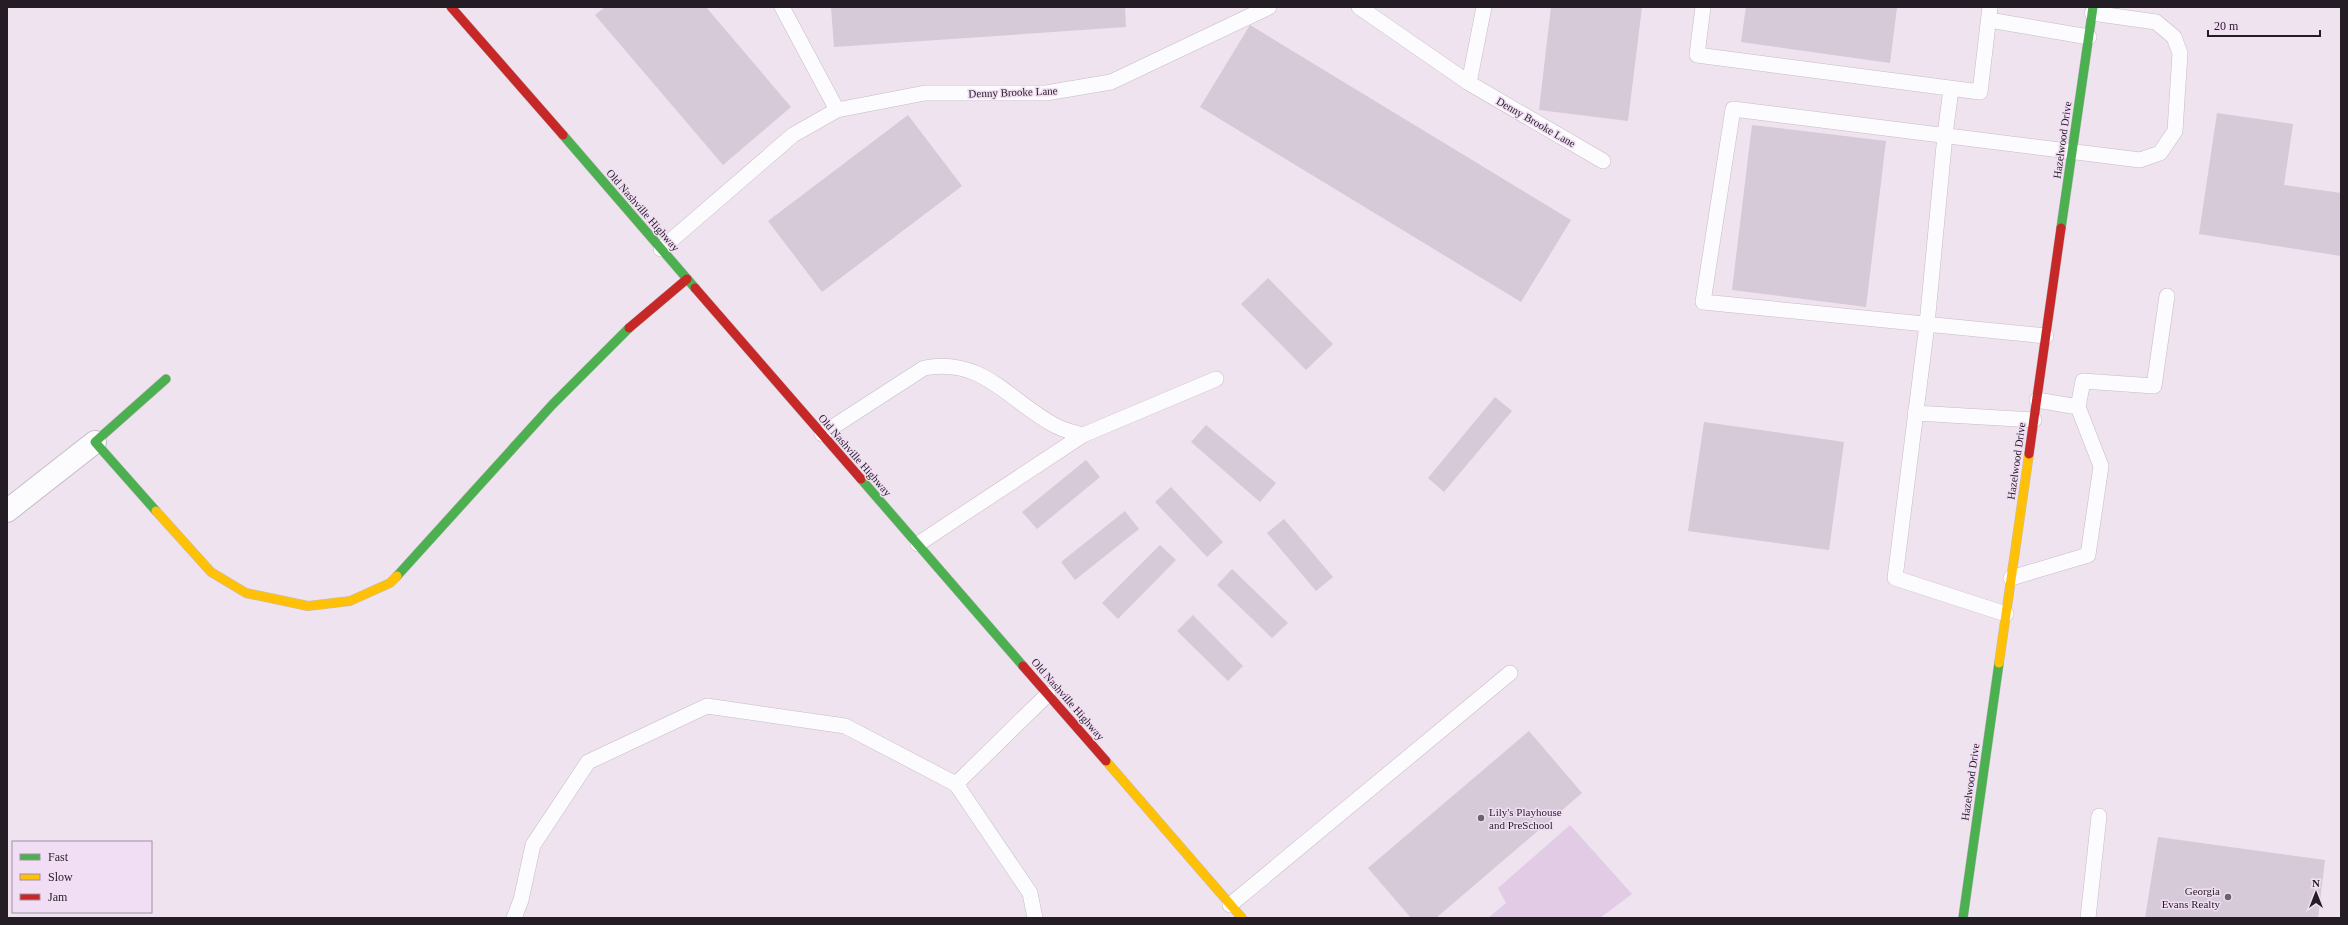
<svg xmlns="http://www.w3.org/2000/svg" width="2348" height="925" font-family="Georgia,serif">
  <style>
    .green { fill: #e2cce5 }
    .building { fill: #d6c9d8 }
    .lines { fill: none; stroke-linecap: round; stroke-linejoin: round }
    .lane-casing { stroke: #c5bcc6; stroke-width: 16 }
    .street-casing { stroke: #c5bcc6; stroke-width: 24 }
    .fast-casing { stroke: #c5bcc6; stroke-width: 10 }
    .slow-casing { stroke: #c5bcc6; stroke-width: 10 }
    .jam-casing { stroke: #c5bcc6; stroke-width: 10 }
    .lane { stroke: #fcfbfd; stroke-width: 15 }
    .street { stroke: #fcfbfd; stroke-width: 22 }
    .fast { stroke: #4caf50; stroke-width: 9 }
    .slow { stroke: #ffc107; stroke-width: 9 }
    .jam { stroke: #c62828; stroke-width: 9 }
    .poi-dot { fill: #6b626c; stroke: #f2def4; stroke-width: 1.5 }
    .labels { text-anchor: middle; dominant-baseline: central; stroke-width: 3; stroke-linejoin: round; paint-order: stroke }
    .street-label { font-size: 11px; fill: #241d25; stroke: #f2def4 }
    .poi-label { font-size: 11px; fill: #241d25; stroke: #f2def4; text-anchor: start }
  </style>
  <rect width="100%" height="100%" fill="#eee3ef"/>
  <path class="green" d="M1570 825 1632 894 1600 918H1488L1506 903 1498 888Z"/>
  <path class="building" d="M605 7H706L791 107 723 165 595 15Z
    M831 7H1125L1126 27 834 47Z
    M1551 7H1642L1628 121 1539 110Z
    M1746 7H1897L1890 63 1741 42Z
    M1250 25 1571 220 1521 302 1200 107Z
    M2217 113 2293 124 2284 185 2341 193V256L2199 234Z
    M908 115 962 186 822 292 768 221Z
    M1752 125 1886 141 1866 307 1732 290Z
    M1268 278 1333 344 1306 370 1241 304Z
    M1495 397 1512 411 1444 492 1428 478Z
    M1704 422 1844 442 1829 550 1688 531Z
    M1206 425 1276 483 1260 502 1191 442Z
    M1086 460 1100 477 1037 529 1022 512Z
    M1171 487 1223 542 1207 557 1155 502Z
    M1125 511 1139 529 1075 580 1061 562Z
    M1284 519 1333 577 1316 591 1267 533Z
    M1160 545 1176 560 1118 619 1102 603Z
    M1232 569 1288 623 1272 638 1217 585Z
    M1193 615 1243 666 1228 681 1177 631Z
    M1529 731 1582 793 1436 918H1411L1368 868Z
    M2158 837 2325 860 2318 918H2145Z"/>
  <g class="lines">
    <defs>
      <path id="lane" d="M782 7 837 110
        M1359 7 1469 83 1603 161
        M1703 7 1697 55 1980 92 1990 7
        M1989 20 2089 37
        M1469 83 1484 7
        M1951 89 1945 135 1927 324 1895 578 2006 614
        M661 249 793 135 837 110 925 93H1046L1111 82 1269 7
        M2046 336 1703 302 1733 109 2140 160 2160 153 2175 131 2180 53 2174 37 2156 22 2092 13
        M2078 407 2083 381 2154 386 2167 296
        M1915 413 2034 420
        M822 434 924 368C983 357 1008 400 1054 425 1062 430 1073 432 1083 435L1216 379
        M918 544 1083 435
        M2011 578 2088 555 2101 466 2078 407 2037 400
        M956 784 1048 694
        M1230 905 1510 673
        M514 918 521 900 533 845 588 762 707 706 845 726 956 784 1030 893 1035 918
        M2088 918 2099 816"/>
      <path id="street" d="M7 511 95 442"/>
      <path id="fast" d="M563 135 695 288
        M2061 228 2093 7
        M861 479 1023 666
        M156 511 95 442 166 379
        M397 576 552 405 629 328
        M1963 918 1999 663"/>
      <path id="slow" d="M156 511 211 572 246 593 308 606 350 601 390 583 397 576
        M1999 663 2029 454
        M1106 761 1242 918"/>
      <path id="jam" d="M451 7 563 135
        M695 288 861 479
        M629 328 687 279
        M2029 454 2061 228
        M1023 666 1106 761"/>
    </defs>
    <use href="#lane" class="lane-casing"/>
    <use href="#street" class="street-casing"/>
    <use href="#fast" class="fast-casing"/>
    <use href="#slow" class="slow-casing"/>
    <use href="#jam" class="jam-casing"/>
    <use href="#lane" class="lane"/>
    <use href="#street" class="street"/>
    <use href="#fast" class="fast"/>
    <use href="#slow" class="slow"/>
    <use href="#jam" class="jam"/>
  </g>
  <g class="poi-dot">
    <circle cx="1481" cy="818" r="4"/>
    <circle cx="2228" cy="897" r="4"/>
  </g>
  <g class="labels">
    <g class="street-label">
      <text transform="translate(1013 92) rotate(-2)">Denny Brooke Lane</text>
      <text transform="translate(1536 122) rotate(30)">Denny Brooke Lane</text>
      <text transform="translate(2062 140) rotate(-82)">Hazelwood Drive</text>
      <text transform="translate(643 210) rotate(49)">Old Nashville Highway</text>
      <text transform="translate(855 455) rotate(49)">Old Nashville Highway</text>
      <text transform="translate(2016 461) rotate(-82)">Hazelwood Drive</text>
      <text transform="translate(1068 699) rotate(49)">Old Nashville Highway</text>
      <text transform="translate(1970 782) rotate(-82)">Hazelwood Drive</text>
    </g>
    <g class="poi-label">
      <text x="1489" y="812">Lily's Playhouse<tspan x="1489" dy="13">and PreSchool</tspan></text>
      <text x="2220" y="891" text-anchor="end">Georgia<tspan x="2220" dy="13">Evans Realty</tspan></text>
    </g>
  </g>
  <rect width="2348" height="925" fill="none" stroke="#241d25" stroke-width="16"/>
  <rect x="12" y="841" width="140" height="72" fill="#f2def4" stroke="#a091a1"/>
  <rect x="20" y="854" width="20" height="6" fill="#4caf50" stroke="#a091a1"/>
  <text x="48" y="861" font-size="12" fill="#241d25">Fast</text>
  <rect x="20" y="874" width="20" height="6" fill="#ffc107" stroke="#a091a1"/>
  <text x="48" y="881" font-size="12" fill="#241d25">Slow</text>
  <rect x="20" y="894" width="20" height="6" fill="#c62828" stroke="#a091a1"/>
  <text x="48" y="901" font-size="12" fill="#241d25">Jam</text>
  <g transform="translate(2316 893)" stroke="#f2def4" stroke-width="3" paint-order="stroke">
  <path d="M0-3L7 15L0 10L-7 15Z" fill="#241d25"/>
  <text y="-6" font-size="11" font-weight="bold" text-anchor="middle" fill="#241d25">N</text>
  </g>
  <path d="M2208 30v6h112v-6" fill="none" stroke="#241d25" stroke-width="2"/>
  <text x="2214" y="30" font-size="12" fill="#241d25" stroke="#f2def4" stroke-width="3" paint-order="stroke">20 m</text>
</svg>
